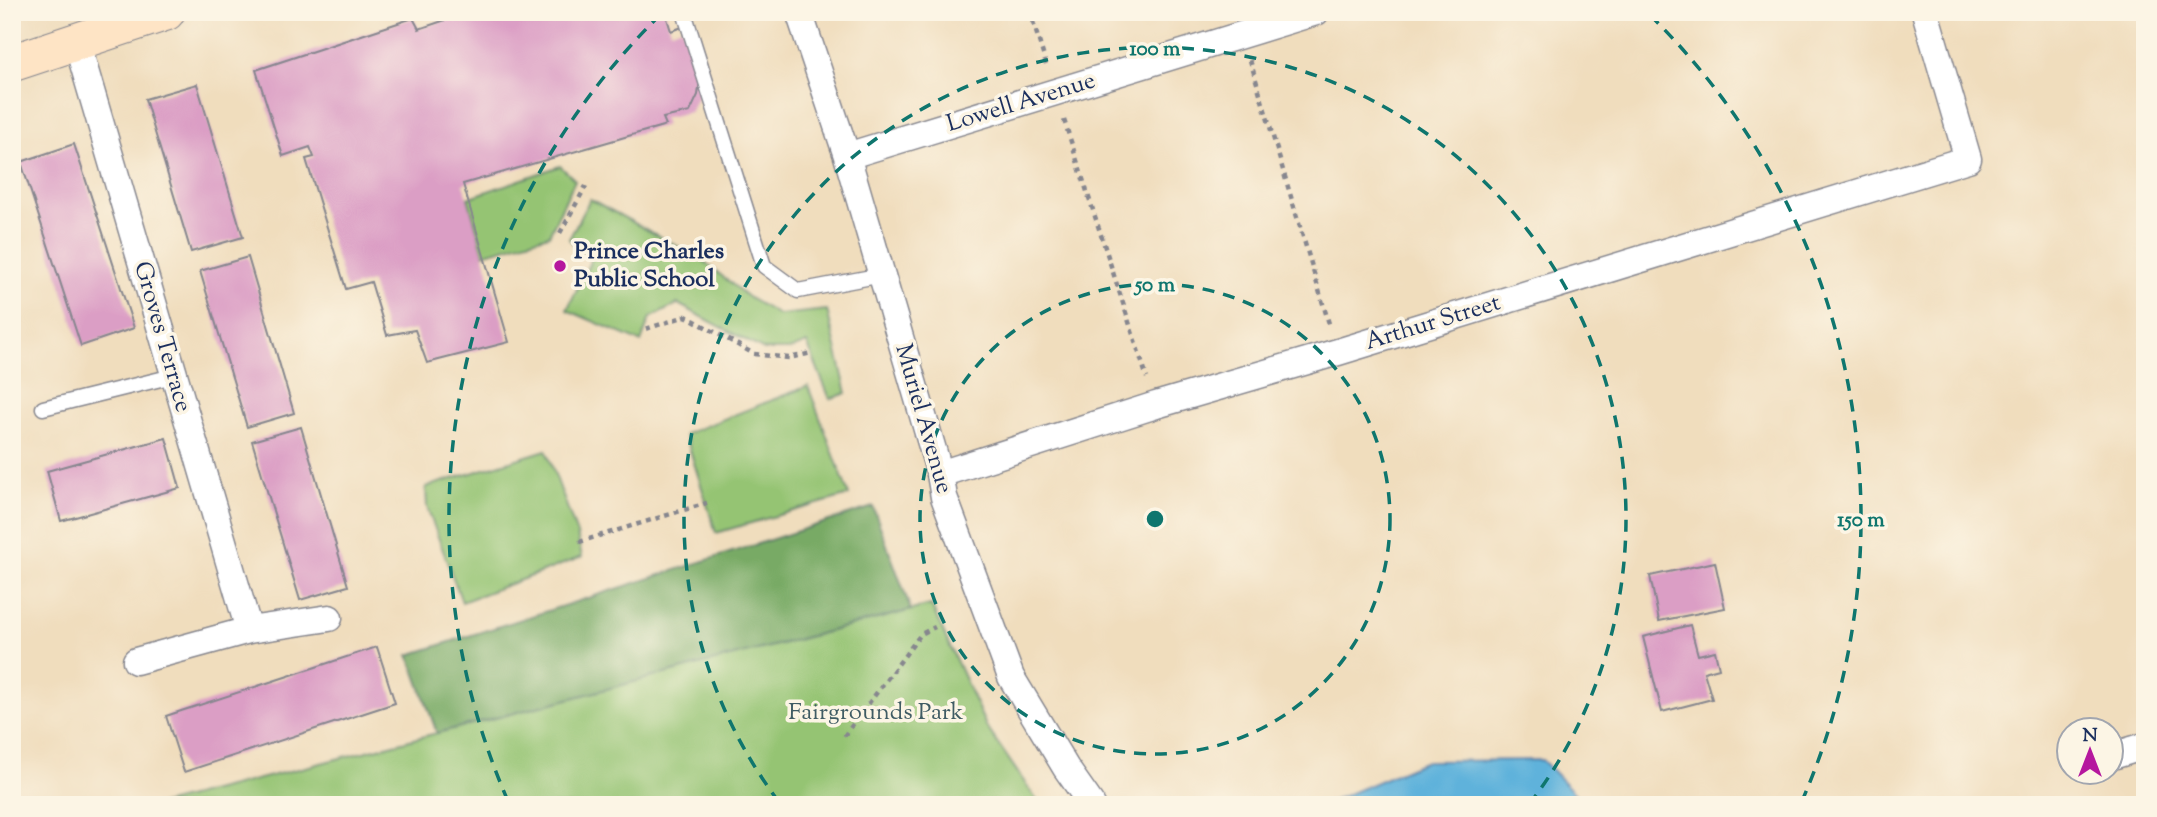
<svg xmlns="http://www.w3.org/2000/svg" width="2157" height="817" font-family="'Sorts Mill Goudy',serif">
  <style>
    .green { fill: #95c473; stroke: #587a68; stroke-width: 2 }
    .forest { fill: #78aa65; stroke: #4a6c62; stroke-width: 2 }
    .water { fill: #5fb2db; stroke: #3d709c; stroke-width: 2 }
    .building { fill: #db9ec5 }
    .lines { fill: none; stroke-linecap: round; stroke-linejoin: round }
    .lane-casing { stroke: #86868e; stroke-width: 17 }
    .street-casing { stroke: #86868e; stroke-width: 29 }
    .secondary-casing { stroke: #86868e; stroke-width: 39 }
    .path { stroke: #86868e; stroke-width: 4.5; stroke-dasharray: 5 5; stroke-linecap: butt }
    .lane { stroke: #fff; stroke-width: 14 }
    .street { stroke: #fff; stroke-width: 26 }
    .secondary { stroke: #fee4c5; stroke-width: 37 }
    .ring { fill: none; stroke: #0f766e; stroke-width: 3.5; stroke-dasharray: 12 9 }
    .poi-dot { fill: #b5179e; stroke: #fcf5e5; stroke-width: 2.5 }
    .labels { text-anchor: middle; dominant-baseline: central; stroke-width: 7; stroke-linejoin: round; paint-order: stroke }
    .street-label { font-size: 24px; fill: #1b2f5e; stroke: #fcf5e5 }
    .poi-label { font-size: 24px; font-weight: bold; fill: #1b2f5e; stroke: #fcf5e5; text-anchor: start }
    .park-label { font-size: 24px; fill: #405c64; stroke: #fcf5e5 }
    .centre { fill: #0f766e; stroke: #fcf5e5; stroke-width: 3.5 }
    .ring-label { font-size: 21px; text-anchor: middle; font-weight: bold; fill: #0f766e; stroke: #fcf5e5; stroke-width: 7; stroke-linejoin: round; paint-order: stroke }
  </style>
  <rect width="100%" height="100%" fill="#fcf5e5"/>
  <filter id="ink" filterUnits="userSpaceOnUse"><feTurbulence type="fractalNoise" baseFrequency=".0143" numOctaves="2"/><feDisplacementMap in="SourceGraphic" scale="14" xChannelSelector="R" yChannelSelector="G"/><feConvolveMatrix kernelMatrix="1 2 1 2 8 2 1 2 1" color-interpolation-filters="sRGB"/></filter>
  <filter id="wash" filterUnits="userSpaceOnUse"><feTurbulence type="fractalNoise" baseFrequency=".00686" numOctaves="4" result="noise"/><feDisplacementMap in="SourceGraphic" scale="28" xChannelSelector="R" yChannelSelector="G"/><feGaussianBlur stdDeviation="1.57" result="paint"/><feColorMatrix in="noise" values="0 0 0 0 0 0 0 0 0 0 0 0 0 0 0 0 0 1.4 0 .05"/><feComposite in="paint" operator="in"/></filter>
  <g filter="url(#wash)">
    <rect width="100%" height="100%" fill="#f0ddbd"/>
    <path class="green" d="M560 166 575 180 549 235 483 254 468 198Z
      M590 199 701 259 749 298 779 315 827 310 847 393 830 399 807 343 789 350H764L678 304 650 318 641 342 567 310 591 260 569 239Z
      M808 386 849 495 716 533 685 434Z
      M546 450 577 534 582 557 462 602 427 507 426 487Z
      M931 605 986 726 1040 805H159Z"/>
    <path class="forest" d="M873 507 911 610 437 733 409 655Z"/>
    <path class="water" d="M1542 760 1581 800 1580 805H1323L1426 761Z"/>
    <g id="blocks">
      <path class="building" d="M469 12H665L671 31 682 27 700 81 698 95 690 112 663 118 666 125 463 184 509 342 427 363 415 330 387 335 371 282 346 289 306 159 314 157 310 147 283 156 256 70 413 18 419 29Z
        M197 84 243 237 191 252 145 99Z
        M74 144 134 328 81 346 21 162Z
        M248 257 294 413 247 427 200 271Z
        M301 427 348 586 300 600 252 441Z
        M166 438 180 488 61 521 47 471Z
        M1715 562 1725 608 1659 621 1650 576Z
        M1690 625 1698 655 1715 651 1719 668 1704 672 1712 699 1662 712 1643 637Z
        M377 647 395 703 184 772 166 716Z"/>
    </g>
  </g>
  <g filter="url(#ink)">
    <use href="#blocks" fill-opacity="0" stroke="#86868e" stroke-width="2"/>
    <g class="lines">
      <defs>
        <path id="lane" d="M684 12 764 266 798 291 882 275
          M43 408 173 376"/>
        <path id="street" d="M799 12 847 156 940 474 944 497 1011 677 1066 768 1092 805
          M77 43 249 630
          M847 156 1316 12
          M940 474 1156 405 1338 352 1968 159 1925 12
          M136 661 249 630 329 618
          M2112 756 2145 746"/>
        <path id="secondary" d="M12 63 166 12"/>
      </defs>
      <use href="#lane" class="lane-casing"/>
      <use href="#street" class="street-casing"/>
      <use href="#secondary" class="secondary-casing"/>
      <path class="path" d="M1030 12 1046 64
        M1250 60 1330 327
        M1064 120 1147 378
        M560 233 586 186
        M646 329 686 316 754 354 789 358 812 353
        M579 542 707 503
        M844 736 921 634 935 627
        M627 805 631 796"/>
      <use href="#lane" class="lane"/>
      <use href="#street" class="street"/>
      <use href="#secondary" class="secondary"/>
    </g>
  </g>
  <g class="ring">
    <circle cx="1155" cy="519" r="235"/>
    <path d="M779 802A471 471 0 1 1 1531 802"/>
    <path d="M508 801A706 706 0 0 1 660 15M1650 15A706 706 0 0 1 1802 801"/>
  </g>
  <circle class="poi-dot" cx="560" cy="266" r="7"/>
  <g class="labels">
    <g class="street-label">
      <text transform="translate(1021 103) rotate(-17)">Lowell Avenue</text>
      <text transform="translate(1433 323) rotate(-17)">Arthur Street</text>
      <text transform="translate(162 337) rotate(74)">Groves Terrace</text>
      <text transform="translate(923 419) rotate(74)">Muriel Avenue</text>
    </g>
    <g class="poi-label">
      <text x="574" y="252">Prince Charles<tspan x="574" dy="28">Public School</tspan></text>
    </g>
    <g class="park-label">
      <text x="876" y="713">Fairgrounds Park</text>
    </g>
  </g>
  <circle cx="1155" cy="519" r="10" class="centre"/>
  <g class="ring-label">
    <text x="1155" y="55">100 m</text>
    <text x="1155" y="291">50 m</text>
    <text x="1861" y="526">150 m</text>
  </g>
  <rect width="2157" height="817" fill="none" stroke="#fcf5e5" stroke-width="42"/>
  <g transform="translate(2090 751)"><circle r="33" fill="#fcf5e5" stroke="#a2a6af" stroke-width="2"/>
  <path d="M0-5L12 26L0 18L-12 26Z" fill="#b5179e"/>
  <text y="-10" font-size="19" font-weight="bold" text-anchor="middle" fill="#1b2f5e">N</text>
  </g>
</svg>
